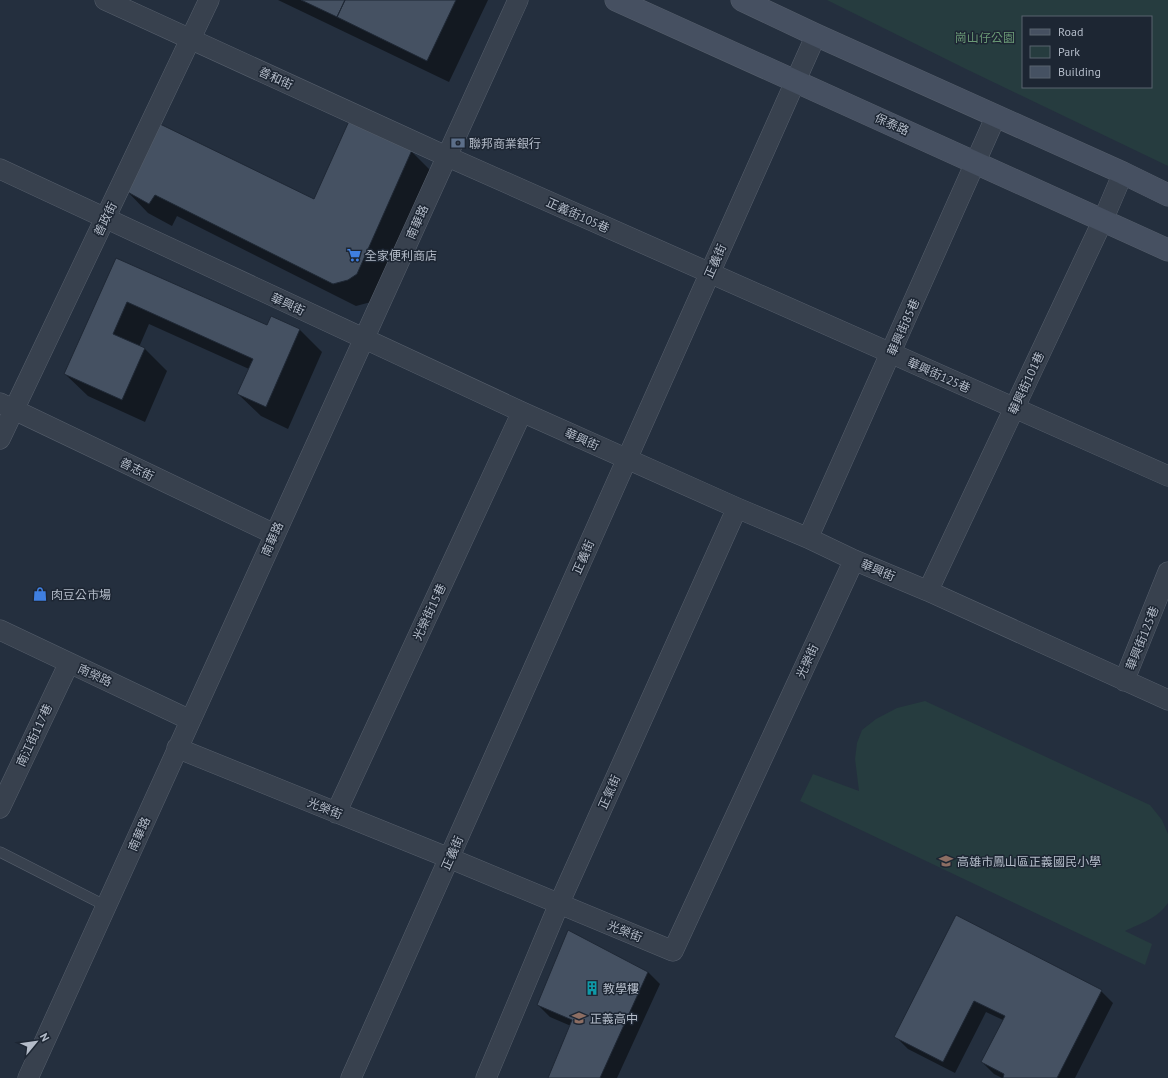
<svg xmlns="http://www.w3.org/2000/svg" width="1168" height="1078" font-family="'PT Sans','Noto Sans TC',sans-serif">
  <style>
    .green { fill: #263c3f; fill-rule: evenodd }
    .shadow { fill: #0007 }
    .building { fill: #455162; stroke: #1f2835 }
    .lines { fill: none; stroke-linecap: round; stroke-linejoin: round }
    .lane-casing { stroke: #565f6c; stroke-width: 11 }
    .street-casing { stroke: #565f6c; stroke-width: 21 }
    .secondary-casing { stroke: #565f6c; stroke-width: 23 }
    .lane { stroke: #38414e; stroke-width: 10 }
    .street { stroke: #38414e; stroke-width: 20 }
    .secondary { stroke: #465061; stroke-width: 22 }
    .labels { text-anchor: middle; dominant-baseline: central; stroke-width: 3; stroke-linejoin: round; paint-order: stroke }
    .park-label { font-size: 12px; fill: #6b9a76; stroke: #1d2633 }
    .street-label { font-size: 12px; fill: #b4bcc9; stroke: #1d2633 }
    .poi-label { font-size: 12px; fill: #b4bcc9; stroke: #1d2633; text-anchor: start }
  </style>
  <rect width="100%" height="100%" fill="#242f3e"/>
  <path class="green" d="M827 0H1168V166L966 69ZM1023 17H1151V87H1023Z
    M925 701 1150 805 1162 820 1168 834V903C1157 919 1141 923 1125 931L1152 944 1145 965 800 801 813 774 859 791 855 759 857 743 862 730 876 719 897 708Z"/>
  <path class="shadow" d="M278 0H488L449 82Z
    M411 151 433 173 371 302 356 306 177 216 172 226 148 213 126 190 314 201Z
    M116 259 268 326 272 317 300 330 322 352 288 429 261 416 238 394 249 369 149 324 139 347 145 349 167 371 145 422 88 396 65 374Z
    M956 917 1101 991 1113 1003 1075 1078H1002L994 1074 982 1062 1003 1020 986 1012 955 1073 908 1049 896 1037Z
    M648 972 660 984 617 1078H549L571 1026 550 1017 538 1005Z"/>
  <path class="building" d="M301 0H345L337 17Z
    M345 0H456L427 61 337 17Z
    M349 121 412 150 357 274 348 280 333 284 155 195 149 204 124 190 158 123 314 199Z
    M116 258 267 325 271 316 300 329 266 407 237 394 253 359 127 302 113 334 145 348 122 400 64 374Z
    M956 915 1102 990 1057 1078H1003L1004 1074 981 1062 1005 1016 974 1001 943 1062 894 1037Z
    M568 930 648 972 600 1078H548L572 1020 537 1005Z"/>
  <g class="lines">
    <defs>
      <path id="lane" d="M0 852 106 906"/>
      <path id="street" d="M105 0 446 156 1168 476
        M0 169 522 412 737 508 808 538 854 560 928 591 1168 700
        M0 403 274 534
        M0 439 209 0
        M808 538 996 116
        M928 591 1103 220 1123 173
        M0 630 190 720
        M1124 681 1168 572
        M177 748 449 858 673 951 854 560
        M0 808 69 663
        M336 813 522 412
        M28 1078 518 0
        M351 1078 816 35
        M486 1078 559 904 737 508"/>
      <path id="secondary" d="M616 0 1168 250
        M742 0 816 35 1123 173 1168 195"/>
    </defs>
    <use href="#lane" class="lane-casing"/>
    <use href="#street" class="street-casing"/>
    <use href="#secondary" class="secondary-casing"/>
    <use href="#lane" class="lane"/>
    <use href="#street" class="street"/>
    <use href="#secondary" class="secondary"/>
  </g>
  <defs>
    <symbol id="bank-bare" viewBox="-9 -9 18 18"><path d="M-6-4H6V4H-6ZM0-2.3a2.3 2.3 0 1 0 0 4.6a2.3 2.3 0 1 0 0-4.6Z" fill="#5c6f8a" stroke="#1d2633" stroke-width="2.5" paint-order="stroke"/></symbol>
    <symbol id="supermarket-bare" viewBox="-9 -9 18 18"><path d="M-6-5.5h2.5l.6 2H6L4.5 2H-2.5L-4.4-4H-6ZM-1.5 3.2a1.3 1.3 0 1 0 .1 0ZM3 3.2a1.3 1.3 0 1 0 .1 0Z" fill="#3f7fe0" stroke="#1d2633" stroke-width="2.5" paint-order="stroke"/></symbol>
    <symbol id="shop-bare" viewBox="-9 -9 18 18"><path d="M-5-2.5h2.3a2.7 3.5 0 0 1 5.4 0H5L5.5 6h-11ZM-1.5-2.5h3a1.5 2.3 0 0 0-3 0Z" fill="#3f7fe0" stroke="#1d2633" stroke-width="2.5" paint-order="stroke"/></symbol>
    <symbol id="school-bare" viewBox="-9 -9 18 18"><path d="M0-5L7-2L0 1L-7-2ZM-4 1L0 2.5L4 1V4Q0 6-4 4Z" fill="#8d6e63" stroke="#1d2633" stroke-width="2.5" paint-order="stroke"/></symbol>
    <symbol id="building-bare" viewBox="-9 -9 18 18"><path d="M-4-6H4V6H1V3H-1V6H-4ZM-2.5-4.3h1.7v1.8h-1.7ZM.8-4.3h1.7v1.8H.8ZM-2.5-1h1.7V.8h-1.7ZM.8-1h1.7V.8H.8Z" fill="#0f9aa8" stroke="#1d2633" stroke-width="2.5" paint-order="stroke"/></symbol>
  </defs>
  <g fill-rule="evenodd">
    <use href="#bank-bare" x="448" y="133" width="20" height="20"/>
    <use href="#supermarket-bare" x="344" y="245" width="20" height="20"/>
    <use href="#shop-bare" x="30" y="584" width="20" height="20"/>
    <use href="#school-bare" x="936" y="851" width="20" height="20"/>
    <use href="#building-bare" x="582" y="978" width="20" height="20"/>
    <use href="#school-bare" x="569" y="1008" width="20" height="20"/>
  </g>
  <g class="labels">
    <g class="park-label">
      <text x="985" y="37">崗山仔公園</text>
    </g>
    <g class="street-label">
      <text transform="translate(276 78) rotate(25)">善和街</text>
      <text transform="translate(892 124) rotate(24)">保泰路</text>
      <text transform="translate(578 215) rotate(24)">正義街105巷</text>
      <text transform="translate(105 219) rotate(-64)">善政街</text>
      <text transform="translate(417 222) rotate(-66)">南華路</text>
      <text transform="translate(715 261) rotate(-66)">正義街</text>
      <text transform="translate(288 304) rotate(25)">華興街</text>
      <text transform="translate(903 327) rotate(-66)">華興街85巷</text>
      <text transform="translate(939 375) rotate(24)">華興街125巷</text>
      <text transform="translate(1026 383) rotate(-65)">華興街101巷</text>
      <text transform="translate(582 439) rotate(24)">華興街</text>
      <text transform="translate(137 469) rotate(26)">善志街</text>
      <text transform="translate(272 539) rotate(-66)">南華路</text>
      <text transform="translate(583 557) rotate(-66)">正義街</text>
      <text transform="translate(878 570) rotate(23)">華興街</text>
      <text transform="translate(429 612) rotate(-65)">光榮街15巷</text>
      <text transform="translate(1142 638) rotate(-68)">華興街125巷</text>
      <text transform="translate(807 661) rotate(-65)">光榮街</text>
      <text transform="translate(95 675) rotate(25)">南榮路</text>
      <text transform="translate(34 735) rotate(-65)">南江街117巷</text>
      <text transform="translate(609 792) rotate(-66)">正氣街</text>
      <text transform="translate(325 808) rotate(22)">光榮街</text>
      <text transform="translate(139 834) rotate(-66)">南華路</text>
      <text transform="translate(452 853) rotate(-66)">正義街</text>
      <text transform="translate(625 931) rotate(22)">光榮街</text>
    </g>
    <g class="poi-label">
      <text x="469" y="143">聯邦商業銀行</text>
      <text x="365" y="255">全家便利商店</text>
      <text x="51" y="594">肉豆公市場</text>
      <text x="957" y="861">高雄市鳳山區正義國民小學</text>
      <text x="603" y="988">教學樓</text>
      <text x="590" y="1018">正義高中</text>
    </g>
  </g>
  <rect x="1022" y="16" width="130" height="72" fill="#1d2633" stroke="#59626f"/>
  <rect x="1030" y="29" width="20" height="6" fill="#465061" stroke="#59626f"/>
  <text x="1058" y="36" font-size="12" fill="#b4bcc9">Road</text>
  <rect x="1030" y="46" width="20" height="12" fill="#263c3f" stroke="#59626f"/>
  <text x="1058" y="56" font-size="12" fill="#b4bcc9">Park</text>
  <rect x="1030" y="66" width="20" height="12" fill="#455162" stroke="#59626f"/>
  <text x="1058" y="76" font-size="12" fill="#b4bcc9">Building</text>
  <g transform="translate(36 1042) rotate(61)" stroke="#1d2633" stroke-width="3" paint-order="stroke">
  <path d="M0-3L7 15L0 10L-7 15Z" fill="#b4bcc9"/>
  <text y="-6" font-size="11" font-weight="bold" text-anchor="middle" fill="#b4bcc9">N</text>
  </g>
</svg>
